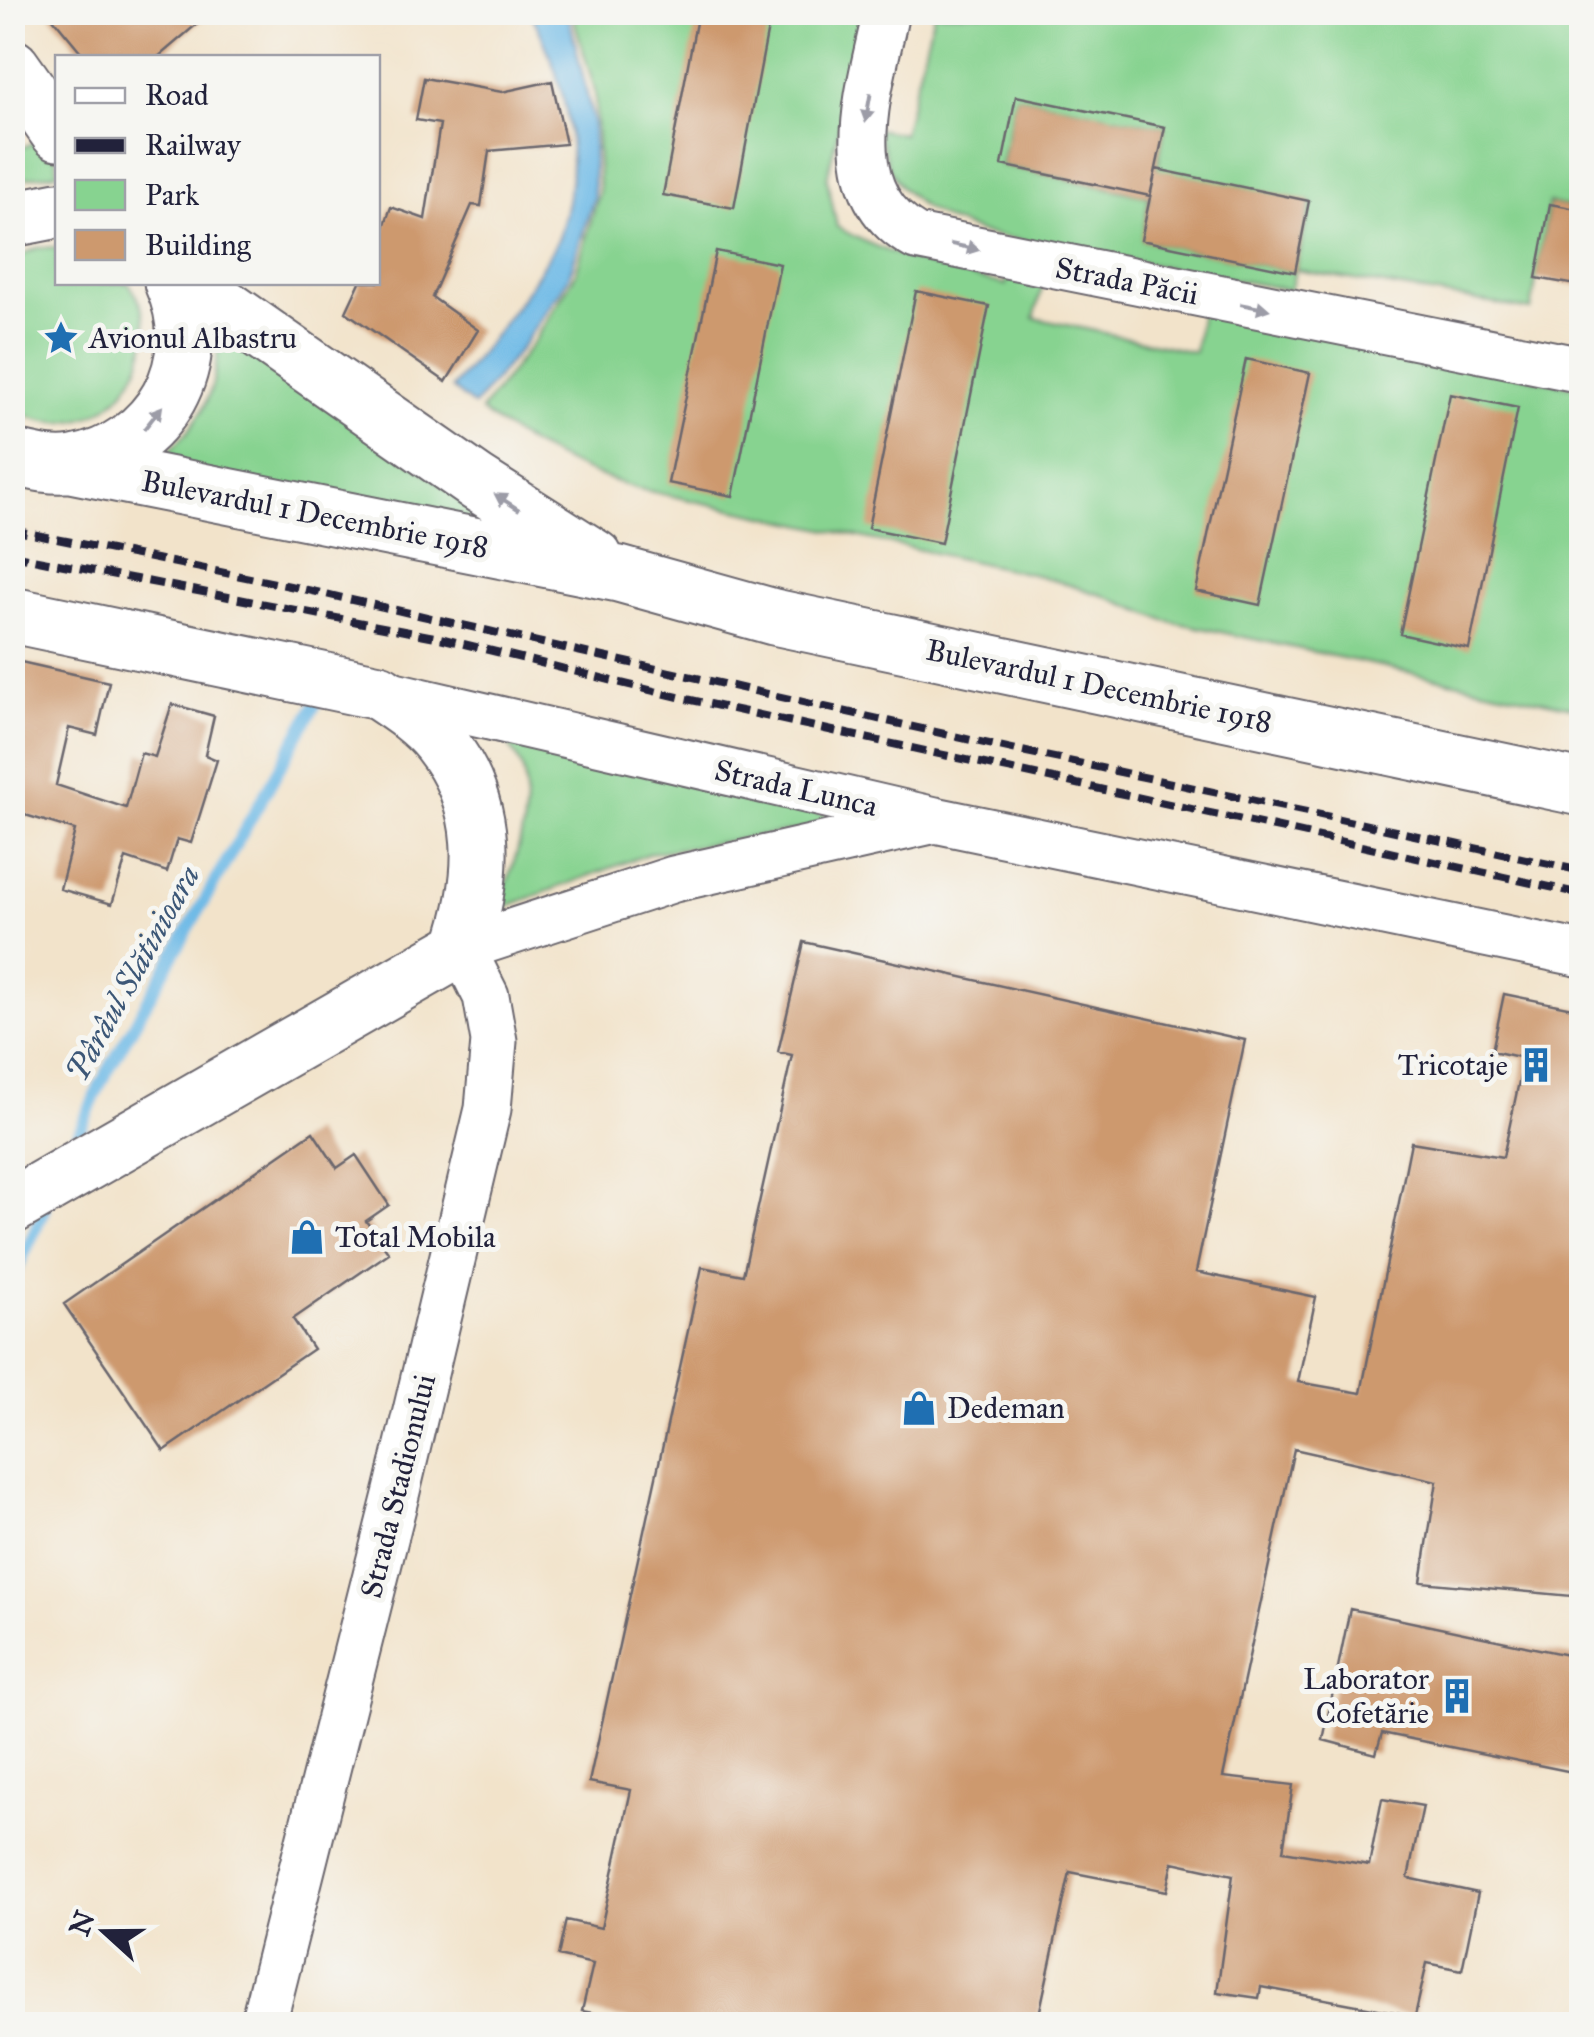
<svg xmlns="http://www.w3.org/2000/svg" width="1594" height="2037" font-family="'IM FELL Great Primer',serif">
  <style>
    .green { fill: #87d390; stroke: #547a66; stroke-width: 2.5 }
    .water { fill: #6db9e6; stroke: #486e90; stroke-width: 2.5 }
    .lines { fill: none; stroke-linecap: round; stroke-linejoin: round }
    .stream { stroke: #6db9e6; stroke-width: 12 }
    .building { fill: #cd996e }
    .minor-casing { stroke: #6b666d; stroke-width: 49 }
    .secondary-casing { stroke: #6b666d; stroke-width: 59 }
    .primary-casing { stroke: #6b666d; stroke-width: 59 }
    .minor { stroke: #fff; stroke-width: 45 }
    .secondary { stroke: #fff; stroke-width: 55 }
    .primary { stroke: #fff; stroke-width: 55 }
    .rail { stroke: #22223b; stroke-width: 8; stroke-dasharray: 15 8; stroke-linecap: butt }
    .oneway { fill: #9c9ca7 }
    .labels { text-anchor: middle; dominant-baseline: central; stroke-width: 10; stroke-linejoin: round; paint-order: stroke }
    .street-label { font-size: 30px; fill: #22223b; stroke: #f6f6f2 }
    .poi-label { font-size: 30px; fill: #22223b; stroke: #f6f6f2; text-anchor: start }
    .water-label { font-size: 32px; font-style: italic; fill: #3c5777; stroke: #f6f6f2 }
  </style>
  <rect width="100%" height="100%" fill="#f6f6f2"/>
  <filter id="ink" filterUnits="userSpaceOnUse"><feTurbulence type="fractalNoise" baseFrequency=".01" numOctaves="2"/><feDisplacementMap in="SourceGraphic" scale="20" xChannelSelector="R" yChannelSelector="G"/><feConvolveMatrix kernelMatrix="1 2 1 2 8 2 1 2 1" color-interpolation-filters="sRGB"/></filter>
  <filter id="wash" filterUnits="userSpaceOnUse"><feTurbulence type="fractalNoise" baseFrequency=".0048" numOctaves="4" result="noise"/><feDisplacementMap in="SourceGraphic" scale="40" xChannelSelector="R" yChannelSelector="G"/><feGaussianBlur stdDeviation="2.25" result="paint"/><feColorMatrix in="noise" values="0 0 0 0 0 0 0 0 0 0 0 0 0 0 0 0 0 1.4 0 .05"/><feComposite in="paint" operator="in"/></filter>
  <g filter="url(#wash)">
    <rect width="100%" height="100%" fill="#f2e3ca"/>
    <path class="green" d="M572 13H864L827 179 837 227C890 258 947 270 1006 285L1007 269 1044 280 1034 318 1194 352 1201 311 1581 388V709L1164 620 1102 595 1040 576 635 488C576 469 531 449 481 411L535 340 576 273 599 192 595 91Z
      M934 13H1581V209L1549 203 1531 310 1296 270 1311 202 1157 170 1165 127 1016 96 1001 165 1149 197 1142 240 1295 272 1290 290 981 233 947 220 922 206 901 187 889 168 877 129 903 134Z
      M41 139 57 159V173L13 180 12 152Z
      M57 247 58 282 128 283C170 334 130 418 65 422 46 424 30 417 13 410V259L37 248Z
      M220 324 504 530 154 465C208 417 216 395 220 324Z
      M499 730 851 822 651 853 497 910C512 870 534 814 523 771 519 758 507 743 499 730Z"/>
    <path class="water" d="M531 13H565L570 21 593 121 594 198 569 277 521 348 474 406 452 388C483 350 514 312 540 270 546 259 555 248 559 237 585 160 566 82 531 13Z"/>
    <g class="lines">
      <path class="stream" d="M71 1150 101 1083 318 700
        M12 1280 45 1209"/>
    </g>
    <g id="blocks">
      <path class="building" d="M48 12H211L157 58H86Z
        M698 12H771L734 208 663 195Z
        M424 78 502 92 552 81 566 144 489 151 481 206 472 205 432 297 478 330 446 382 346 312 360 282H378V244L391 207 425 219 440 124 416 120Z
        M1016 96 1165 127 1150 196 1002 165Z
        M1156 169 1309 201 1295 272 1141 240Z
        M1550 204 1582 210V286L1536 278Z
        M716 251 780 264 733 496 668 483Z
        M916 291 989 306 941 543 868 528Z
        M1246 359 1310 373 1260 605 1196 591Z
        M1450 394 1518 408 1469 649 1400 634Z
        M12 660 109 682 97 735 69 728 56 785 126 808 141 753 155 757 172 704 214 716 205 755 217 760 191 843 177 839 167 872 126 858 112 904 60 889 75 830 12 811Z
        M804 942 1245 1040 1196 1272 1316 1297 1298 1382 1361 1393 1411 1142 1503 1157 1524 1058 1492 1051 1504 994 1582 1010V1597L1421 1582 1437 1481 1294 1449 1223 1777 1293 1785 1283 1851 1369 1865 1382 1799 1423 1806 1408 1878 1478 1893 1462 1970 1427 1963 1415 2016 1261 1987 1259 1998 1217 1992 1233 1875 1173 1862 1167 1891 1070 1872 1037 2024H651L582 2011 593 1964 558 1956 566 1920 601 1928 631 1790 589 1782 702 1267 743 1275 792 1055 778 1052Z
        M313 1132 337 1168 356 1155 389 1205 366 1221 389 1253 293 1319 313 1349 164 1451 64 1304Z
        M1350 1609 1582 1658V1774L1382 1733 1376 1754 1323 1740Z"/>
    </g>
  </g>
  <g filter="url(#ink)">
    <use href="#blocks" fill-opacity="0" stroke="#6b666d" stroke-width="2.5"/>
    <g class="lines">
      <defs>
        <path id="minor" d="M886 12C870 90 833 190 916 237L1582 370
          M386 693 935 820 1582 954
          M263 2024 397 1491 488 1109 494 1041 486 996 462 948 674 879 935 820"/>
        <path id="secondary" d="M12 67 58 132
          M12 615 379 692C400 706 423 721 439 741 490 805 486 876 462 948L12 1206"/>
        <path id="primary" d="M12 219 58 210
          M189 282 477 483 595 558
          M12 457C32 462 53 468 74 464 159 448 209 363 172 282
          M71 465 619 574 774 617 1582 788"/>
      </defs>
      <use href="#minor" class="minor-casing"/>
      <use href="#secondary" class="secondary-casing"/>
      <use href="#primary" class="primary-casing"/>
      <use href="#minor" class="minor"/>
      <use href="#secondary" class="secondary"/>
      <use href="#primary" class="primary"/>
      <path class="rail" d="M12 530 290 586 980 742 1582 871
        M12 555 440 638 682 698 1582 894"/>
    </g>
    <defs><path id="oneway-solid" d="M-6-.8H1V-3.2L6.5 0L1 3.2V.8H-6Z" transform="scale(2.5)"/></defs>
    <g class="oneway">
      <use href="#oneway-solid" transform="translate(868 108) rotate(100)"/>
      <use href="#oneway-solid" transform="translate(965 247) rotate(12)"/>
      <use href="#oneway-solid" transform="translate(1255 307) rotate(11)"/>
      <use href="#oneway-solid" transform="translate(153 418) rotate(-51)"/>
      <use href="#oneway-solid" transform="translate(507 502) rotate(-147)"/>
    </g>
  </g>
  <defs>
    <symbol id="sight-bare" viewBox="-9 -9 18 18"><path d="M0-6L1.8-2.2L6-1.7L2.9 1.2L3.7 5.4L0 3.3L-3.7 5.4L-2.9 1.2L-6-1.7L-1.8-2.2Z" fill="#1f6fb2" stroke="#f6f6f2" stroke-width="2.5" paint-order="stroke"/></symbol>
    <symbol id="building-bare" viewBox="-9 -9 18 18"><path d="M-4-6H4V6H1V3H-1V6H-4ZM-2.5-4.3h1.7v1.8h-1.7ZM.8-4.3h1.7v1.8H.8ZM-2.5-1h1.7V.8h-1.7ZM.8-1h1.7V.8H.8Z" fill="#1f6fb2" stroke="#f6f6f2" stroke-width="2.5" paint-order="stroke"/></symbol>
    <symbol id="shop-bare" viewBox="-9 -9 18 18"><path d="M-5-2.5h2.3a2.7 3.5 0 0 1 5.4 0H5L5.5 6h-11ZM-1.5-2.5h3a1.5 2.3 0 0 0-3 0Z" fill="#1f6fb2" stroke="#f6f6f2" stroke-width="2.5" paint-order="stroke"/></symbol>
  </defs>
  <g fill-rule="evenodd">
    <use href="#sight-bare" x="36" y="313" width="50" height="50"/>
    <use href="#building-bare" x="1511" y="1040" width="50" height="50"/>
    <use href="#shop-bare" x="282" y="1212" width="50" height="50"/>
    <use href="#shop-bare" x="894" y="1383" width="50" height="50"/>
    <use href="#building-bare" x="1432" y="1671" width="50" height="50"/>
  </g>
  <g class="labels">
    <g class="street-label">
      <text transform="translate(1127 281) rotate(11)">Strada Păcii</text>
      <text transform="translate(315 514) rotate(11)">Bulevardul 1 Decembrie 1918</text>
      <text transform="translate(1099 686) rotate(12)">Bulevardul 1 Decembrie 1918</text>
      <text transform="translate(796 788) rotate(13)">Strada Lunca</text>
      <text transform="translate(398 1486) rotate(-76)">Strada Stadionului</text>
    </g>
    <g class="poi-label">
      <text x="89" y="338">Avionul Albastru</text>
      <text x="1508" y="1065" text-anchor="end">Tricotaje</text>
      <text x="335" y="1237">Total Mobila</text>
      <text x="947" y="1408">Dedeman</text>
      <text x="1429" y="1679" text-anchor="end">Laborator<tspan x="1429" dy="34">Cofetărie</tspan></text>
    </g>
    <g class="water-label">
      <text transform="translate(133 973) rotate(-61)">Pârâul Slătinioara</text>
    </g>
  </g>
  <rect width="1594" height="2037" fill="none" stroke="#f6f6f2" stroke-width="50"/>
  <rect x="55" y="55" width="325" height="230" fill="#f6f6f2" stroke="#a1a1a9" stroke-width="2.5"/>
  <rect x="75" y="88" width="50" height="15" fill="#ffffff" stroke="#a1a1a9" stroke-width="2.5"/>
  <text x="145" y="105" font-size="30" fill="#22223b">Road</text>
  <rect x="75" y="138" width="50" height="15" fill="#22223b" stroke="#a1a1a9" stroke-width="2.5"/>
  <text x="145" y="155" font-size="30" fill="#22223b">Railway</text>
  <rect x="75" y="180" width="50" height="30" fill="#87d390" stroke="#a1a1a9" stroke-width="2.5"/>
  <text x="145" y="205" font-size="30" fill="#22223b">Park</text>
  <rect x="75" y="230" width="50" height="30" fill="#cd996e" stroke="#a1a1a9" stroke-width="2.5"/>
  <text x="145" y="255" font-size="30" fill="#22223b">Building</text>
  <g transform="translate(105 1932) rotate(291)" stroke="#f6f6f2" stroke-width="8" paint-order="stroke">
  <path d="M0-8L18 38L0 25L-18 38Z" fill="#22223b"/>
  <text y="-15" font-size="28" font-weight="bold" text-anchor="middle" fill="#22223b">N</text>
  </g>
</svg>
